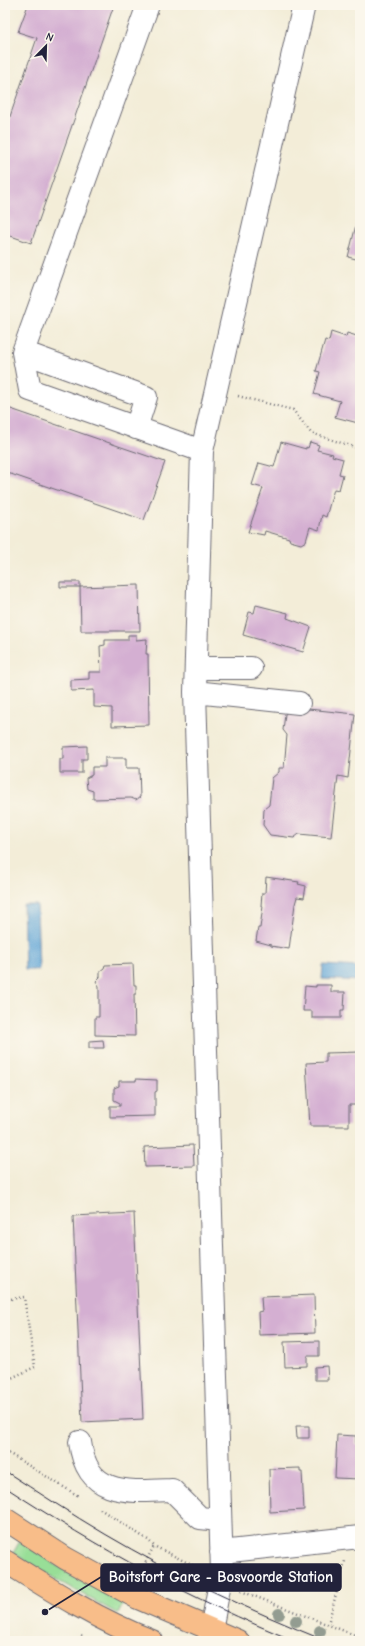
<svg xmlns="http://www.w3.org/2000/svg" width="365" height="1646" font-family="'Comic Neue',sans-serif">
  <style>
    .green { fill: #98de97; stroke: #5d8069 }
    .water { fill: #61a5d6; stroke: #426488 }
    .building { fill: #d4afd2 }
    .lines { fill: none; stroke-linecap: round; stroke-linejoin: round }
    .minor-casing { stroke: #6b6972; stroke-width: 24 }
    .major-casing { stroke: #6b6972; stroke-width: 24 }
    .path { stroke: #6b6972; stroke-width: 2.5; stroke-dasharray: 1 3; stroke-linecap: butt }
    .minor { stroke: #fff; stroke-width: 22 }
    .major { stroke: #f8bd89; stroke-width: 22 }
    .tram { stroke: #22223b; stroke-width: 1 }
    .tree { fill: #939c91 }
    .leader { fill: none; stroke: #22223b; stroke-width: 1.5 }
    .callout-dot { fill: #22223b; stroke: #fbf7ec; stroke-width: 1.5 }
    .callout { fill: #22223b; stroke: #22223b; stroke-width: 1.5 }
    .callout-label { font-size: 15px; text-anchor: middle; font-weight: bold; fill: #fff }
  </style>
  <rect width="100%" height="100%" fill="#fbf7ec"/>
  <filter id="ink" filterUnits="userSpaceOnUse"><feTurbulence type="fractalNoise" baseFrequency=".025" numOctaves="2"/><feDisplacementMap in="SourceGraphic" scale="8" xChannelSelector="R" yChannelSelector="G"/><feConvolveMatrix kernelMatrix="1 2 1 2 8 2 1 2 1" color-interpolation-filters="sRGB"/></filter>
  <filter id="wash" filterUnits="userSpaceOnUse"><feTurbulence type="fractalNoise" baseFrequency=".012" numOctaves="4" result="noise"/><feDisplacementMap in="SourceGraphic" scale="16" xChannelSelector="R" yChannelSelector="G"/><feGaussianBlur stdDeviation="0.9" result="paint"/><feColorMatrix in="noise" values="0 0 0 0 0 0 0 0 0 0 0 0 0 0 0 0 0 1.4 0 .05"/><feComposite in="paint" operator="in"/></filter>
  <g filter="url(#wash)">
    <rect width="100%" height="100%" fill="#f3edd8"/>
    <path class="green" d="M20 1541 65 1571 123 1604 118 1614 57 1580 13 1553Z"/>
    <path class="water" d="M23 905H37L39 970H25Z
      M323 965 360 967V981L322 979Z"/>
    <g id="blocks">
      <path class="building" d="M28 5H114L31 243 5 234V131L37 38 18 32Z
        M359 213H360V260L348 257Z
        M331 332 346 337 347 333 360 337V416L358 423 335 417 340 401 314 394 320 372 316 371 325 340 329 341Z
        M5 407 165 462 144 520 5 472Z
        M281 442 306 449V447L308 448 310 442 319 445 317 450 333 454 332 456 343 459 339 474 343 475 339 490 334 489 326 517 322 515 319 530 310 527 306 541 301 544 290 541 289 538 265 531 264 535 248 532 263 488 252 485 259 463 274 467Z
        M60 582H80V587H60Z
        M139 585 140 631H81L80 587Z
        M256 605 288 613 287 618 311 627 303 652 243 635 249 612 254 613Z
        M128 635H136V640L147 639 146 654H148L149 725 112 726V708L94 707V690L71 691V680L89 679V672H101L100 646 105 645V640H128Z
        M290 707 355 714 348 778 338 776 331 837 299 834 294 838 270 835 263 825 264 809 269 805 272 778 279 772V768H284L287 735 283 730 285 714 289 711Z
        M87 746V759H82V773H60V759H63V747Z
        M105 758H126V768H139L140 797 136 800 131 798 93 799V791L87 789 86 778 92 775V767H105Z
        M266 877 299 882 298 884 306 886 304 898 297 897 295 904 289 949 271 946V945L256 941 258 928H260L263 906H261L262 893H265Z
        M133 964 134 985H136V994H134L135 1036 95 1035V1017H99V986L96 981 100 977V971L104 968 105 965Z
        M316 985H331V992H345L344 1010H341V1018H312V1011H303L305 986 316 987Z
        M103 1040 104 1048H89V1041Z
        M360 1052V1105H349V1126H310L306 1063 326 1062V1053Z
        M136 1079 157 1080V1091L155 1092V1116L110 1117V1106H120V1103L114 1100V1088L119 1086V1081H136Z
        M193 1145 194 1166 145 1167 144 1147Z
        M134 1213 143 1419 82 1422 73 1216Z
        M314 1295 315 1333 259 1335 258 1312 262 1311 261 1297Z
        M319 1341V1356H307V1366L285 1367 284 1342Z
        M327 1366 328 1380H315V1367Z
        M296 1426H309V1438H297Z
        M337 1435 356 1436V1444H360V1479L335 1478Z
        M300 1468V1472H302L304 1510 270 1512 269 1469Z"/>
    </g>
  </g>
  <g filter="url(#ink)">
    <use href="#blocks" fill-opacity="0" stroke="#6b6972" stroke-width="1"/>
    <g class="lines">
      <defs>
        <path id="minor" d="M148 5 23 352 30 390 202 451
          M23 352 146 397 136 428
          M196 668H251
          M195 692 299 703
          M80 1442C87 1497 128 1492 172 1490L200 1518 220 1520
          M221 1552 360 1537
          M209 1641 222 1572 195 692 202 451 304 5"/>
        <path id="major" d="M5 1519 65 1558 138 1598 238 1641
          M5 1561C52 1591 100 1621 152 1641"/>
      </defs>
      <use href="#minor" class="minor-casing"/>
      <use href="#major" class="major-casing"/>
      <path class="path" d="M238 396 293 410 311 433 360 449
        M5 1381 35 1367 24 1297 11 1299
        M5 1451 80 1497
        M100 1509 148 1540 154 1546 198 1568
        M140 1573 154 1546
        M241 1591 360 1637
        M328 1624 345 1561
        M81 1636 89 1641"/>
      <use href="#minor" class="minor"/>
      <use href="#major" class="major"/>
      <path class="tram" d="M5 1471C38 1492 71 1514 105 1534 176 1576 249 1610 326 1641
        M5 1487C100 1549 190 1599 295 1641"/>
    </g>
    <g class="tree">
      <circle cx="279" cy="1614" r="6"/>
      <circle cx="296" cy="1621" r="6"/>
      <circle cx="320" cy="1631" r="6"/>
    </g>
  </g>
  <path class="leader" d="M45 1612L101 1577"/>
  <circle class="callout-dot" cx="45" cy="1612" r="4"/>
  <rect class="callout" x="101" y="1564" width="240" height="27" rx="4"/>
  <g class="callout-label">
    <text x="221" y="1582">Boitsfort Gare - Bosvoorde Station</text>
  </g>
  <rect width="365" height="1646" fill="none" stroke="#fbf7ec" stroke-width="20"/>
  <g transform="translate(46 46) rotate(23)" stroke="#fbf7ec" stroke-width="3" paint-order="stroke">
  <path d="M0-3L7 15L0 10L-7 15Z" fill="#22223b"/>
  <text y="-6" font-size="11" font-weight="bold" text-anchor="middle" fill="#22223b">N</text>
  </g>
</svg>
